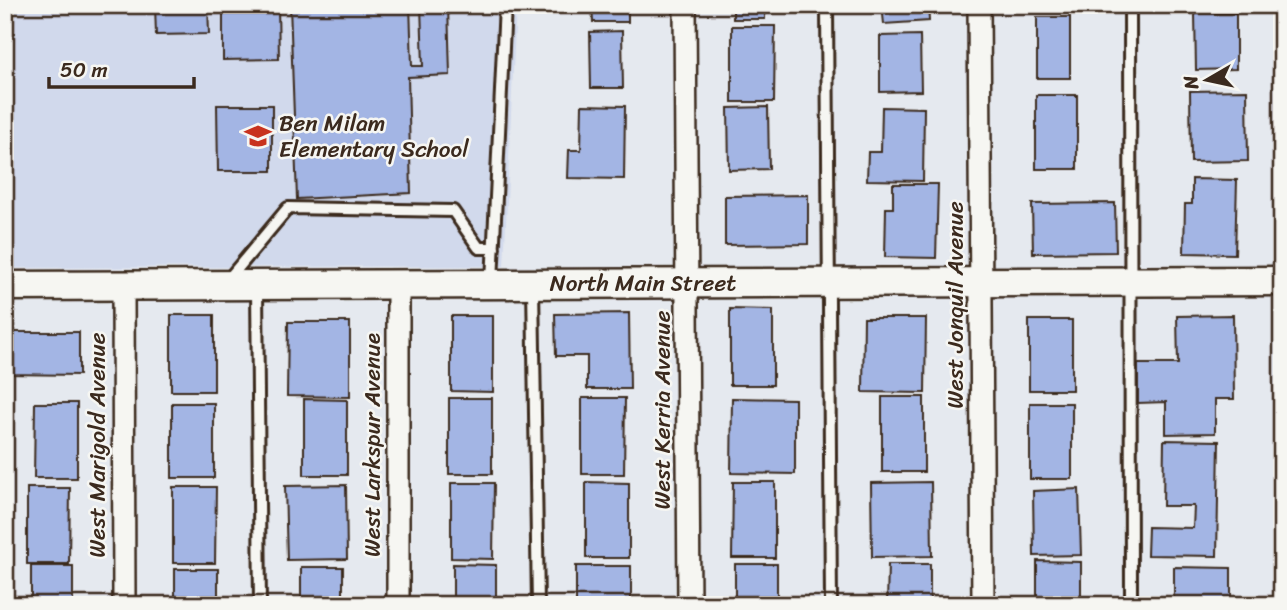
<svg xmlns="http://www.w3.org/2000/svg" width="1287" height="610" font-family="Sriracha,sans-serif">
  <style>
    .built { fill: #d1d9ec }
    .building { fill: #a3b5e4; stroke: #3b2a1e; stroke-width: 2 }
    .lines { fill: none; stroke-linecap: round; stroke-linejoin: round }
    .service-casing { stroke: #3b2a1e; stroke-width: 16 }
    .minor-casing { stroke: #3b2a1e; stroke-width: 26 }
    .tertiary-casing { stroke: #3b2a1e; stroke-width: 33 }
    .service { stroke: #f6f6f2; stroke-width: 10 }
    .minor { stroke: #f6f6f2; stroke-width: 21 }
    .tertiary { stroke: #f6f6f2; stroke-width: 28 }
    .labels { text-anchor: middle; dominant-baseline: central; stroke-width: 5; stroke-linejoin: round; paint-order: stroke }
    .poi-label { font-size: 23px; fill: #3b2a1e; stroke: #f6f6f2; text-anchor: start }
    .street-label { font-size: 23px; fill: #3b2a1e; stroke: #f6f6f2 }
  </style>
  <rect width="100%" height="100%" fill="#e5e9ef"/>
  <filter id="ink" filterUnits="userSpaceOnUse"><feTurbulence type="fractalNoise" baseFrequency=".0143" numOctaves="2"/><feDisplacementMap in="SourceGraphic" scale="14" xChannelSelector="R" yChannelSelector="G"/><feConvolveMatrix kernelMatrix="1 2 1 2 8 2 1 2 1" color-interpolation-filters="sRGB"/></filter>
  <g filter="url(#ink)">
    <path class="built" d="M5 5H516L504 266 5 268Z"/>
    <path class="building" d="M155 5H208L209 34 156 35Z
      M223 5H278L279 59 223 60Z
      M290 5H410L412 66H423L421 5H448L450 75 408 77 411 193 297 199Z
      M592 5H628V22H593Z
      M733 5H765V19H733Z
      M882 5H928L929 21 884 24Z
      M1195 13H1236V69L1196 70Z
      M1037 17H1070V78H1037Z
      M732 26H775L774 102H732Z
      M622 31 623 88H591L590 32Z
      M920 35 921 91 880 92V36Z
      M1247 90 1248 161 1191 162 1190 91Z
      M1036 95H1077V169H1036Z
      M217 105H272V171H218Z
      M582 105 625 106 624 179 568 178 569 150H581Z
      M768 107 769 169 729 170 728 108Z
      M882 107 924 108 923 181 867 180 868 152H881Z
      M1192 179 1237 180 1235 254 1184 253 1185 204H1192Z
      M893 184H938L936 258 885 257 886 208H893Z
      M808 195V244L725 245V196Z
      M1115 203 1116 252 1033 253 1032 204Z
      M730 309 773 310V385H730Z
      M629 313 630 389H587V356H556L555 314Z
      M171 315H214V391H171Z
      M1233 315 1234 399H1215V433L1166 434V402L1138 403V364H1178L1177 316Z
      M451 316H493V392L451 391Z
      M864 318H926L925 393 863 392Z
      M1029 320H1072V390H1029Z
      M288 322H350V397L287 396Z
      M5 332H79V375L5 374Z
      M882 397H924V472H882Z
      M449 398H492V474H449Z
      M582 398H625L624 474H582Z
      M732 398 795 399V474L731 473Z
      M304 399 347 400V475H304Z
      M35 403H77V478H34Z
      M172 403H214V478H172Z
      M1030 403H1072V479H1030Z
      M1164 440 1219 441 1217 556 1147 555 1148 527 1193 528 1194 506H1163Z
      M586 482 629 483V558H586Z
      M733 482H775V558H732Z
      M931 482 932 556 872 557 871 483Z
      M451 483H494L493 559 451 558Z
      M346 485 347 559 287 560 285 486Z
      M173 487H216L215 563H173Z
      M27 488H70L69 564H27Z
      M1079 489 1081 555 1034 556 1033 491Z
      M1037 561 1081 562V605H1037Z
      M453 564 496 565V605H453Z
      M735 564H777V605H735Z
      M888 564H930V605H887Z
      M31 566H73V605H31Z
      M576 566H631V605H576Z
      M301 567H343V605H301Z
      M1174 567 1231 568V605H1192V601H1174Z
      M175 569H218V605H175Z"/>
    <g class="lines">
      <defs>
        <path id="service" d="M827 5 831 605
          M1130 5 1131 605
          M227 281 288 208 453 211 479 248H494
          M492 282 505 5
          M533 286 538 605
          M257 288 260 605"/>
        <path id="minor" d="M685 5 689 605
          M979 5 983 605
          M123 286 124 605
          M398 605V284"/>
        <path id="tertiary" d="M5 286 1282 281"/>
      </defs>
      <use href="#service" class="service-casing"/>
      <use href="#minor" class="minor-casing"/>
      <use href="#tertiary" class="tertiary-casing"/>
      <use href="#service" class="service"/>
      <use href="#minor" class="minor"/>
      <use href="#tertiary" class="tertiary"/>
    </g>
  </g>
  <defs>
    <symbol id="school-bare" viewBox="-9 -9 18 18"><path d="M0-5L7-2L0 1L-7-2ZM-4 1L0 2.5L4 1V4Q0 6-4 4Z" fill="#c8321e" stroke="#f6f6f2" stroke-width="2.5" paint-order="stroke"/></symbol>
  </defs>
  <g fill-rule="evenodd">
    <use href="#school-bare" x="239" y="117" width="38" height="38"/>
  </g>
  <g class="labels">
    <g class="poi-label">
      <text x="279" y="123">Ben Milam<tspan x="279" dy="26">Elementary School</tspan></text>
    </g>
    <g class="street-label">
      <text x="643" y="283">North Main Street</text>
      <text transform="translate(955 305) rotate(-90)">West Jonquil Avenue</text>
      <text transform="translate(662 410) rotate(-90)">West Kerria Avenue</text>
      <text transform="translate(97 445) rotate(-90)">West Marigold Avenue</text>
      <text transform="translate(372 445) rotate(-90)">West Larkspur Avenue</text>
    </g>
  </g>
  <rect width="1287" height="610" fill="none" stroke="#f6f6f2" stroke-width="28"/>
  <rect x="14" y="14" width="1259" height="582" fill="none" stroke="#3b2a1e" stroke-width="2.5" filter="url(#ink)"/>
  <g transform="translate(1207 80) rotate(261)" stroke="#f6f6f2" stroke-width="5" paint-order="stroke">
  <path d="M0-5L12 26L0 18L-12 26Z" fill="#3b2a1e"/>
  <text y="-10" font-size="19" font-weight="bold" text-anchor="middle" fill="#3b2a1e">N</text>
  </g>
  <path d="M49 77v10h145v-10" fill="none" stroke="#3b2a1e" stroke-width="3.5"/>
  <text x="60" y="77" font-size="21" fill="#3b2a1e" stroke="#f6f6f2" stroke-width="5" paint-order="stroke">50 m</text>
</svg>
